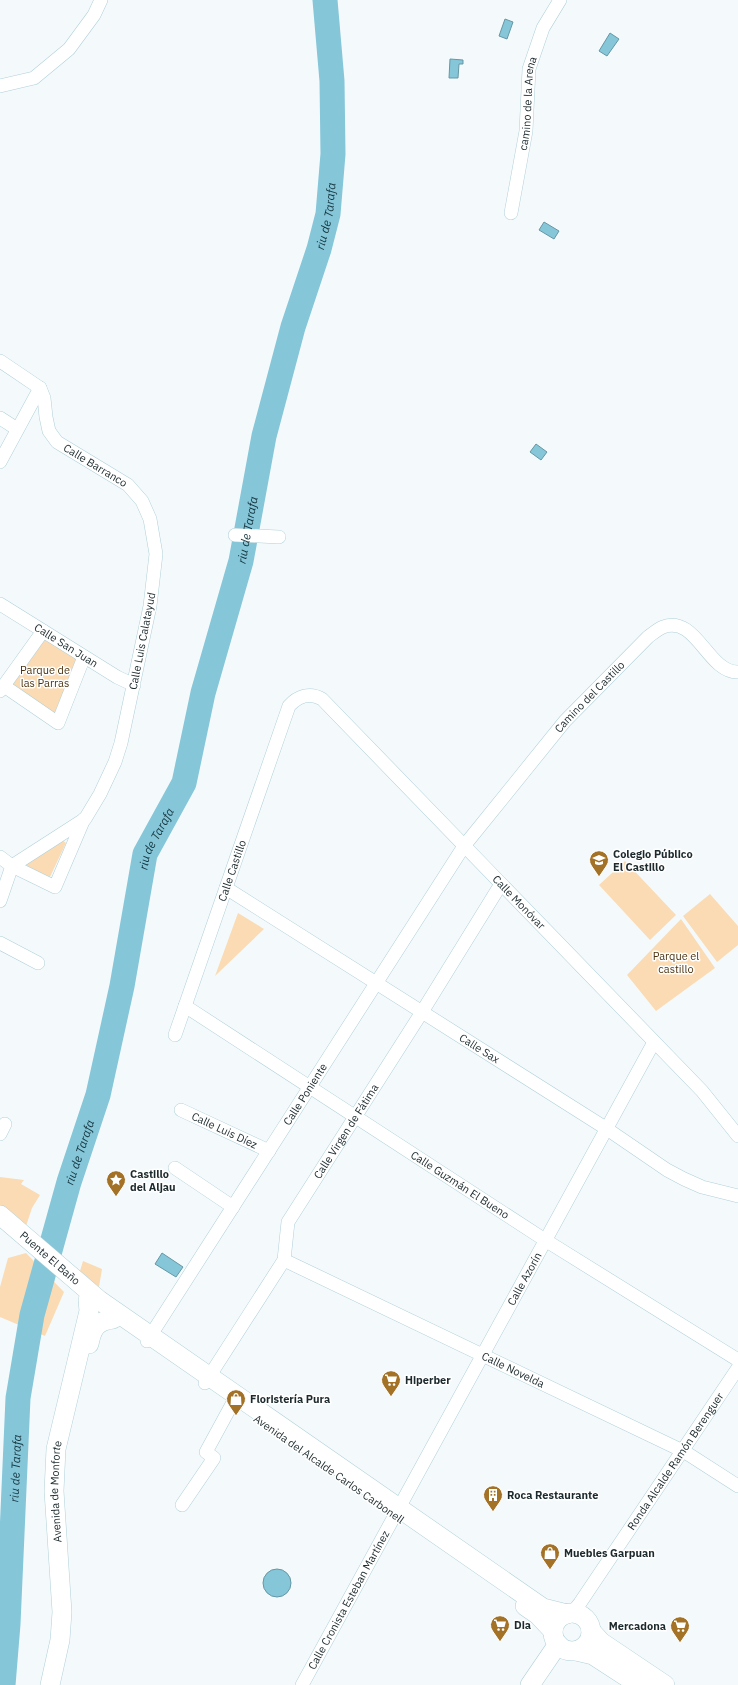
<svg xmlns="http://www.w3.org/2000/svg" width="738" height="1685" font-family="'IBM Plex Sans',sans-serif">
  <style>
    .green { fill: #fadbb4 }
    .water { fill: #85c6d9; stroke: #6697a5 }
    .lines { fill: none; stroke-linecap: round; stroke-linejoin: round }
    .river { stroke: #85c6d9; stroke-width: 25 }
    .street-casing { stroke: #b0d0d9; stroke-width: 14 }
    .secondary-casing { stroke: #b0d0d9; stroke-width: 20 }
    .street { stroke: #fff; stroke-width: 13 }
    .secondary { stroke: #fff; stroke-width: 19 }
    .labels { text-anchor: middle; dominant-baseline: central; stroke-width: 3; stroke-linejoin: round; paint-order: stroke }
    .street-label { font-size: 11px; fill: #1d2a2d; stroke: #fff }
    .park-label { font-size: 11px; fill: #4a320e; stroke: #fff }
    .poi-label { font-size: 11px; font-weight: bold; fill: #1d2a2d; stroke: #fff; text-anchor: start }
    .water-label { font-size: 12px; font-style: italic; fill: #16363f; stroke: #fff }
  </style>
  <rect width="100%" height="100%" fill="#f4fafc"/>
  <path class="green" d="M46 633 80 654 56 719 6 683Z
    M62 840 66 843 49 879 24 864Z
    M625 861 676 915 650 940 599 885Z
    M710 894 738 926V945L717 962 683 916Z
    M238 913 264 929 215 976Z
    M681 919 715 968 656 1011 627 975Z
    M0 1177 24 1180 21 1184 40 1195 32 1208 24 1232 0 1211Z
    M26 1253 64 1292 45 1336 0 1317V1287L8 1258Z
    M83 1261 102 1269 99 1287 80 1271Z"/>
  <path class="water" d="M505 19 513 22 507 39 499 36Z
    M610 33 619 39 607 56 599 51Z
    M450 59 463 60V64H459L458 78H449Z
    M544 222 559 231 554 239 539 230Z
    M536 444 547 452 541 460 530 452Z
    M162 1253 183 1267 176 1277 155 1264Z
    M263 1583a14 14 0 1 1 28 0a14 14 0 1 1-28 0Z"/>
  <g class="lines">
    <path class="river" id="s1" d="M3 1685 8 1624 18 1398 32 1315 69 1182 98 1095 122 986 145 854 184 783 203 693 241 561 264 436 293 327 319 249 328 214 333 154 332 81 325 0"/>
    <defs>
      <g id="street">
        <path d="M0 86 34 78 69 49 94 15 101 0"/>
        <path id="s2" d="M511 213 526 131 529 69 543 28 560 0"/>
        <path id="s3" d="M0 361 40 388 44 398 46 417 49 431 57 442 128 485 142 501 150 519 156 554 150 606 121 743 115 762 100 794 85 819 12 866 0 901"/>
        <path d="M0 418 17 429"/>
        <path d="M0 462 40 388"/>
        <path d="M235 535 279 537"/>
        <path id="s4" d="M0 604 117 677 134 685"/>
        <path d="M4 686 58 723 84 657"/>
        <path d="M0 691 43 631"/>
        <path d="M0 857 12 866 55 887 84 819"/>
        <path id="s5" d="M226 888 607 1129 667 1170 684 1179 702 1187 738 1196"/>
        <path d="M0 943 38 963"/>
        <path id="s6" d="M185 1006 545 1240 738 1360"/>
        <path id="s7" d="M175 1035 289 706C298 696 310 692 322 699L702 1091 738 1136"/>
        <path id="s8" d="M181 1110 269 1151"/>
        <path d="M0 1134 5 1124"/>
        <path d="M175 1168 233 1207"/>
        <path id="s9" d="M284 1260 685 1452 738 1486"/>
        <path id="s10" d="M147 1341 464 846 565 721 648 637C652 634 658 629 663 627 696 614 708 673 738 672"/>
        <path id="s11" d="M205 1383 284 1260 288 1222 422 1012 501 884"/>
        <path d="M182 1505 214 1458 206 1452 237 1395"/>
        <path id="s12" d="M571 1614 580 1603 738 1368"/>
        <path id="s13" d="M302 1685 654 1042"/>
      </g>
      <g id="secondary">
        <path id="s14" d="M0 1215 99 1300 543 1608 567 1614"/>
        <path d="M89 1344C92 1329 96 1321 113 1319"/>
        <path d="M525 1606 538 1615 553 1631"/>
        <circle cx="572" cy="1632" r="19"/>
        <path d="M591 1631 601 1642 665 1685"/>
        <path d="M576 1651 593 1655 639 1685"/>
        <path id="s15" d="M50 1685 60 1640 62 1612 54 1491 56 1449 89 1311 88 1300"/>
        <path d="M530 1685 558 1644"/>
      </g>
    </defs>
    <use href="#street" class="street-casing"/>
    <use href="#secondary" class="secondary-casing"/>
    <use href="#street" class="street"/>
    <use href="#secondary" class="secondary"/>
  </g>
  <defs>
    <symbol id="school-pin" viewBox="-11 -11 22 30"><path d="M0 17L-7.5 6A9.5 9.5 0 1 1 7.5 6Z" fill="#a37227" stroke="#fff"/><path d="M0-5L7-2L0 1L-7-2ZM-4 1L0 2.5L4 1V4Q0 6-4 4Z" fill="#fff"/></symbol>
    <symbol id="sight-pin" viewBox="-11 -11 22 30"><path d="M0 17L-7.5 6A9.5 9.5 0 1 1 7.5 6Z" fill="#a37227" stroke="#fff"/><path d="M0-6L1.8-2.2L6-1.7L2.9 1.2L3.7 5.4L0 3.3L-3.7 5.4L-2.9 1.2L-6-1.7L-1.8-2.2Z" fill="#fff"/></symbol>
    <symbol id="supermarket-pin" viewBox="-11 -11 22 30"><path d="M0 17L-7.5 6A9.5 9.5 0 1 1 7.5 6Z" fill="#a37227" stroke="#fff"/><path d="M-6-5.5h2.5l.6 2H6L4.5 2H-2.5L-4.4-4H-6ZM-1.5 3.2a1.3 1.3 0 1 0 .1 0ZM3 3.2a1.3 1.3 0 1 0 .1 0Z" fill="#fff"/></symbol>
    <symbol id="shop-pin" viewBox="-11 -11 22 30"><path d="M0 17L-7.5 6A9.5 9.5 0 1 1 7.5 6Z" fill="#a37227" stroke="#fff"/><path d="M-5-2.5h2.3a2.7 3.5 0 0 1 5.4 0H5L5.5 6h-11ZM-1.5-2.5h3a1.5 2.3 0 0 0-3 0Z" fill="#fff"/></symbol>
    <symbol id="building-pin" viewBox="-11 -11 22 30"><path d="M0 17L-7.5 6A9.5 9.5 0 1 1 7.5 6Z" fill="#a37227" stroke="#fff"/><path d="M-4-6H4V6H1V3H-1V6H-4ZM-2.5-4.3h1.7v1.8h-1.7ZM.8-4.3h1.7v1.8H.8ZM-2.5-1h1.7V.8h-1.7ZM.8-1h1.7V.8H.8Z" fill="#fff"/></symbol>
  </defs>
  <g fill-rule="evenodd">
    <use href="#school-pin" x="588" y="849" width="22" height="30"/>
    <use href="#sight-pin" x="105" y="1169" width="22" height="30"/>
    <use href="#supermarket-pin" x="380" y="1369" width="22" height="30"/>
    <use href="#shop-pin" x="225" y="1388" width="22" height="30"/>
    <use href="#building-pin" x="482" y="1484" width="22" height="30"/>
    <use href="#shop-pin" x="539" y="1542" width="22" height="30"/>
    <use href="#supermarket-pin" x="489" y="1614" width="22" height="30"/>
    <use href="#supermarket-pin" x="669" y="1615" width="22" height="30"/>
  </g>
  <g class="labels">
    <g class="street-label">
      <text stroke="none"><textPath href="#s2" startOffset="111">camino de la Arena</textPath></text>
      <text stroke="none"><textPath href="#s3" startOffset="151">Calle Barranco</textPath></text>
      <text transform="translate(142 641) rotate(-79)">Calle Luis Calatayud</text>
      <text stroke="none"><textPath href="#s4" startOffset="78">Calle San Juan</textPath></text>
      <text stroke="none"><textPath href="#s10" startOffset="783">Camino del Castillo</textPath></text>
      <text stroke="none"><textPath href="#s7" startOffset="174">Calle Castillo</textPath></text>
      <text stroke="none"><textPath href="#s7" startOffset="668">Calle Monóvar</textPath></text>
      <text stroke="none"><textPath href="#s5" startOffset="300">Calle Sax</textPath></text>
      <text stroke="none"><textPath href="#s10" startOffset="293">Calle Poniente</textPath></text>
      <text stroke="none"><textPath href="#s8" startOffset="48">Calle Luis Díez</textPath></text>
      <text stroke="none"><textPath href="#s11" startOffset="292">Calle Virgen de Fátima</textPath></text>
      <text stroke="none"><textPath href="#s6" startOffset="328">Calle Guzmán El Bueno</textPath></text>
      <text stroke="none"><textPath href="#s14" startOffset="66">Puente El Baño</textPath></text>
      <text stroke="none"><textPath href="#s13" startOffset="463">Calle Azorín</textPath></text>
      <text stroke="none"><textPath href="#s9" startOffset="254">Calle Novelda</textPath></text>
      <text stroke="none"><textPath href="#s12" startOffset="185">Ronda Alcalde Ramón Berenguer</textPath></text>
      <text transform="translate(329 1469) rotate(35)">Avenida del Alcalde Carlos Carbonell</text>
      <text stroke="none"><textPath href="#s15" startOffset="195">Avenida de Monforte</textPath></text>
      <text stroke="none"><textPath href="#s13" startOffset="97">Calle Cronista Esteban Martínez</textPath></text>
    </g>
    <g class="park-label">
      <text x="45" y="670">Parque de<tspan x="45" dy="13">las Parras</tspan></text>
      <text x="676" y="956">Parque el<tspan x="676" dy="13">castillo</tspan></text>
    </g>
    <g class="poi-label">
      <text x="613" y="854">Colegio Público<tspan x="613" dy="13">El Castillo</tspan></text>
      <text x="130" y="1174">Castillo<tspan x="130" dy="13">del Aljau</tspan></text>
      <text x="405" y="1380">Hiperber</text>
      <text x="250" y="1399">Floristería Pura</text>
      <text x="507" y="1495">Roca Restaurante</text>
      <text x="564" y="1553">Muebles Garpuan</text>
      <text x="514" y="1625">Dia</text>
      <text x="666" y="1626" text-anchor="end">Mercadona</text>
    </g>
    <g class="water-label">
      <text stroke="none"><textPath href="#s1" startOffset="1513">riu de Tarafa</textPath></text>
      <text stroke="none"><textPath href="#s1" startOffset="1189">riu de Tarafa</textPath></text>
      <text stroke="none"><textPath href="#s1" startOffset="865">riu de Tarafa</textPath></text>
      <text stroke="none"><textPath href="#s1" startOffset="541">riu de Tarafa</textPath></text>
      <text stroke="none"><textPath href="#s1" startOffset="217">riu de Tarafa</textPath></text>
    </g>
  </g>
</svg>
